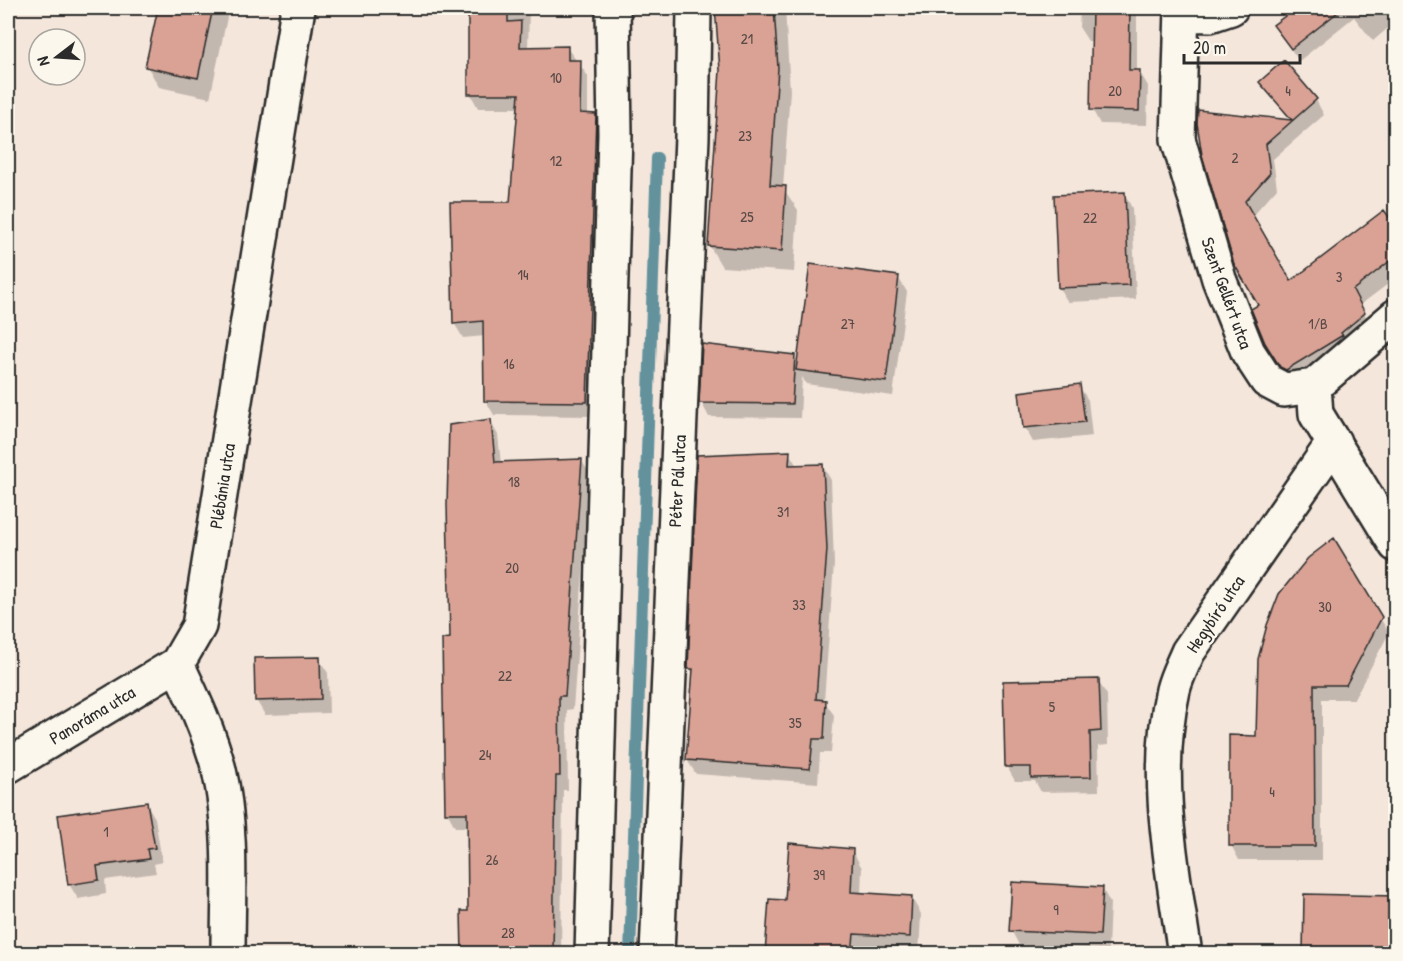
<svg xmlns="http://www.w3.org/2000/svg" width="1403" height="961" font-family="'Patrick Hand',sans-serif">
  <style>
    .shadow { fill: #0003 }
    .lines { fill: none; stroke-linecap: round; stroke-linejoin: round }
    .stream { stroke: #63929d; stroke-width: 12 }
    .building { fill: #daa295; stroke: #2b2b2b; stroke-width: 1.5 }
    .street-casing { stroke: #2b2b2b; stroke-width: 38 }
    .street { stroke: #fbf7ec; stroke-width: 33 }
    .labels { text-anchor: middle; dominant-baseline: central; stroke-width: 4.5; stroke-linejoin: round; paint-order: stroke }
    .number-label { font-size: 15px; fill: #574946 }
    .street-label { font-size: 18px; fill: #2b2b2b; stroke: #fbf7ec }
  </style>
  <rect width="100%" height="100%" fill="#f4e6db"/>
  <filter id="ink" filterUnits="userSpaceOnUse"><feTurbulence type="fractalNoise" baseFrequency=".0167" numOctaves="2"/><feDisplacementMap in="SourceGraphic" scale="12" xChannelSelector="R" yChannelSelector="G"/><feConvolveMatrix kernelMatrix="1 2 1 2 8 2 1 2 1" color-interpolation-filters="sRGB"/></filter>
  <g filter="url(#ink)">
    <path class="shadow" d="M159 8H229L210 98 159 87 147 66Z
      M469 8H529L528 48H567L588 76V115H595L603 130 594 416 494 415 486 401 485 336 463 338 454 323 512 203 519 108H478L470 93Z
      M717 8H785L790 91 783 188 798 210 794 272 722 267 709 245 721 70Z
      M1080 8H1137V71H1139L1148 86 1147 125 1100 124 1092 109 1093 41H1088L1079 27Z
      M1298 8H1396V21L1373 41 1354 17 1299 61 1275 26Z
      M1283 62 1316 100 1324 115 1273 159 1277 188 1252 216 1290 283 1396 218V278L1360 305 1372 328 1349 348 1290 381 1275 358 1260 306 1204 155 1291 121 1261 82Z
      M1124 193 1132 208 1136 299 1068 302 1059 288Z
      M898 277 907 292 893 396 806 384 802 377 800 418 709 417 701 402 794 357 798 364Z
      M1079 386 1088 400 1092 436 1033 442 1025 428 1021 393Z
      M490 421 498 435 501 464 582 461 590 475 573 709 567 710 568 790H563L561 954H464L469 912 468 827H455L447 812 452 640Z
      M789 453 797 466 822 465 831 480 834 564 824 701 834 715 831 753H820L818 783 696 774 687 760 694 676 690 668Z
      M1334 540 1389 633 1354 699H1322V860H1239L1231 845 1257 737Z
      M319 659 328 673 329 713 265 715 256 700Z
      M1098 681 1107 695 1108 745 1098 746 1099 791 1041 792 1035 781H1015L1007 767Z
      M146 803 155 818 162 862 154 864 156 873 105 880 106 894 78 899 69 884Z
      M1393 832H1396V954H1305L1388 897Z
      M852 850 862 868 861 894 911 897 921 914 919 954 863 950V954H767L787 901Z
      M1102 888 1110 903 1108 949 1019 945 1011 930Z
      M171 948 174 954H91V949Z"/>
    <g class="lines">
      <path class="stream" d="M630 954 657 158"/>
    </g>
    <path class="building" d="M158 8H213L198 78 145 67Z
      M468 8H508V22L521 21 520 47 568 46V60H581L580 113 596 114 587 402 484 401 483 321 453 324 450 202H510L519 94H468Z
      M715 8H774L778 68 770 185 786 186 782 251 708 246 720 70Z
      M1092 8H1130L1129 70H1140L1139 111 1090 110Z
      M1296 8H1343L1291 49 1273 25Z
      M1284 60 1317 99 1266 144 1270 173 1245 201 1291 281 1384 210 1395 225V257L1353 290 1365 313 1341 333 1343 335 1286 370 1280 367 1265 343 1251 309 1258 305 1234 264 1202 155 1197 123 1198 110 1292 120 1259 82Z
      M1125 192 1129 285 1058 288 1054 195Z
      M810 264 899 276 886 382 796 370Z
      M702 344 795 355 792 404 699 403Z
      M1080 384 1085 422 1023 428 1019 392Z
      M491 419 495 462 582 459 565 696H559L560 776H556L553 953 462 954 461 911H468L467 813H445L442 639 450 638 447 505 449 425Z
      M790 451 789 465 823 464 827 549 816 699 826 700 824 739H813L810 769 686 760 693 669H688L697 455Z
      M1334 538 1382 617 1346 685H1314L1315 846H1229V735L1256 736 1258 659 1267 625 1279 594 1308 558Z
      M320 657 321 699 255 701 254 658Z
      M1099 679 1101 731 1090 732 1091 777 1031 778V767H1005L1003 681Z
      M147 802 155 848 147 849 149 859 97 866 99 880 68 885 58 815Z
      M789 843 853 849 851 892 912 896 910 937 854 934 852 954H765L769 899 785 900Z
      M1012 882 1103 887 1100 935 1009 931Z
      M1304 894 1395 896V954H1303Z"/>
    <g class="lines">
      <defs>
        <path id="street" d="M1182 8 1178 139 1219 279 1248 352 1267 381 1284 390 1314 386
          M1182 14 1210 15 1231 8
          M1314 386 1316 414 1396 545
          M1314 386 1396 316
          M177 664C193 698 210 734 219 770 233 829 228 893 228 954
          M8 766 177 664 199 626 298 8
          M592 954 615 134 613 8
          M657 954 692 137 694 8
          M1185 954C1172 866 1153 777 1173 690 1176 677 1183 664 1188 652L1334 442"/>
      </defs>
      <use href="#street" class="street-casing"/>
      <use href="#street" class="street"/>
    </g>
  </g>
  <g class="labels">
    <g class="number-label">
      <text x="747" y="38">21</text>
      <text x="556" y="77">10</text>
      <text x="1115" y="90">20</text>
      <text x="1288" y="90">4</text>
      <text x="745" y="135">23</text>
      <text x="1235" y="157">2</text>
      <text x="556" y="160">12</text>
      <text x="747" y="216">25</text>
      <text x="1090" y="217">22</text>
      <text x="523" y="274">14</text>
      <text x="1339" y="276">3</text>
      <text x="848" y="323">27</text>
      <text x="1318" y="323">1/B</text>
      <text x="509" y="363">16</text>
      <text x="514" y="481">18</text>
      <text x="783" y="511">31</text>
      <text x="512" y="567">20</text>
      <text x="799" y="604">33</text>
      <text x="1325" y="606">30</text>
      <text x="505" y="675">22</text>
      <text x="1052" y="706">5</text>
      <text x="795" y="722">35</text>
      <text x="485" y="754">24</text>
      <text x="1272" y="791">4</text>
      <text x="106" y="831">1</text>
      <text x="492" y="859">26</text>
      <text x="819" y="874">39</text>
      <text x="1056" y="909">9</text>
      <text x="508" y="932">28</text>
    </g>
    <g class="street-label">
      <text transform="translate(1227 293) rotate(70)">Szent Gellért utca</text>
      <text transform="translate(677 481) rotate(-87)">Péter Pál utca</text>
      <text transform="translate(222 486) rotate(-81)">Plébánia utca</text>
      <text transform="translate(1215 614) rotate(-56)">Hegybíró utca</text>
      <text transform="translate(92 715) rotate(-31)">Panoráma utca</text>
    </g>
  </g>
  <rect width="1403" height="961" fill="none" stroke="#fbf7ec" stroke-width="30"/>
  <rect x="15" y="15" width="1373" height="931" fill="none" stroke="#2b2b2b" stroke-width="2" filter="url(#ink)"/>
  <g transform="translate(57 57) rotate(253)"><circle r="28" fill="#fbf7ec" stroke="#a8a59f" stroke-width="1.5"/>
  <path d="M0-4.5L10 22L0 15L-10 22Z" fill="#2b2b2b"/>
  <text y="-9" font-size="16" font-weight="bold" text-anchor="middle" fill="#2b2b2b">N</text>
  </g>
  <path d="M1184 54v9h116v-9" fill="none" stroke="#2b2b2b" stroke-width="3"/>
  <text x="1193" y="54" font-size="18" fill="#2b2b2b" stroke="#fbf7ec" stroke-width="4.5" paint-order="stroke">20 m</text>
</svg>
